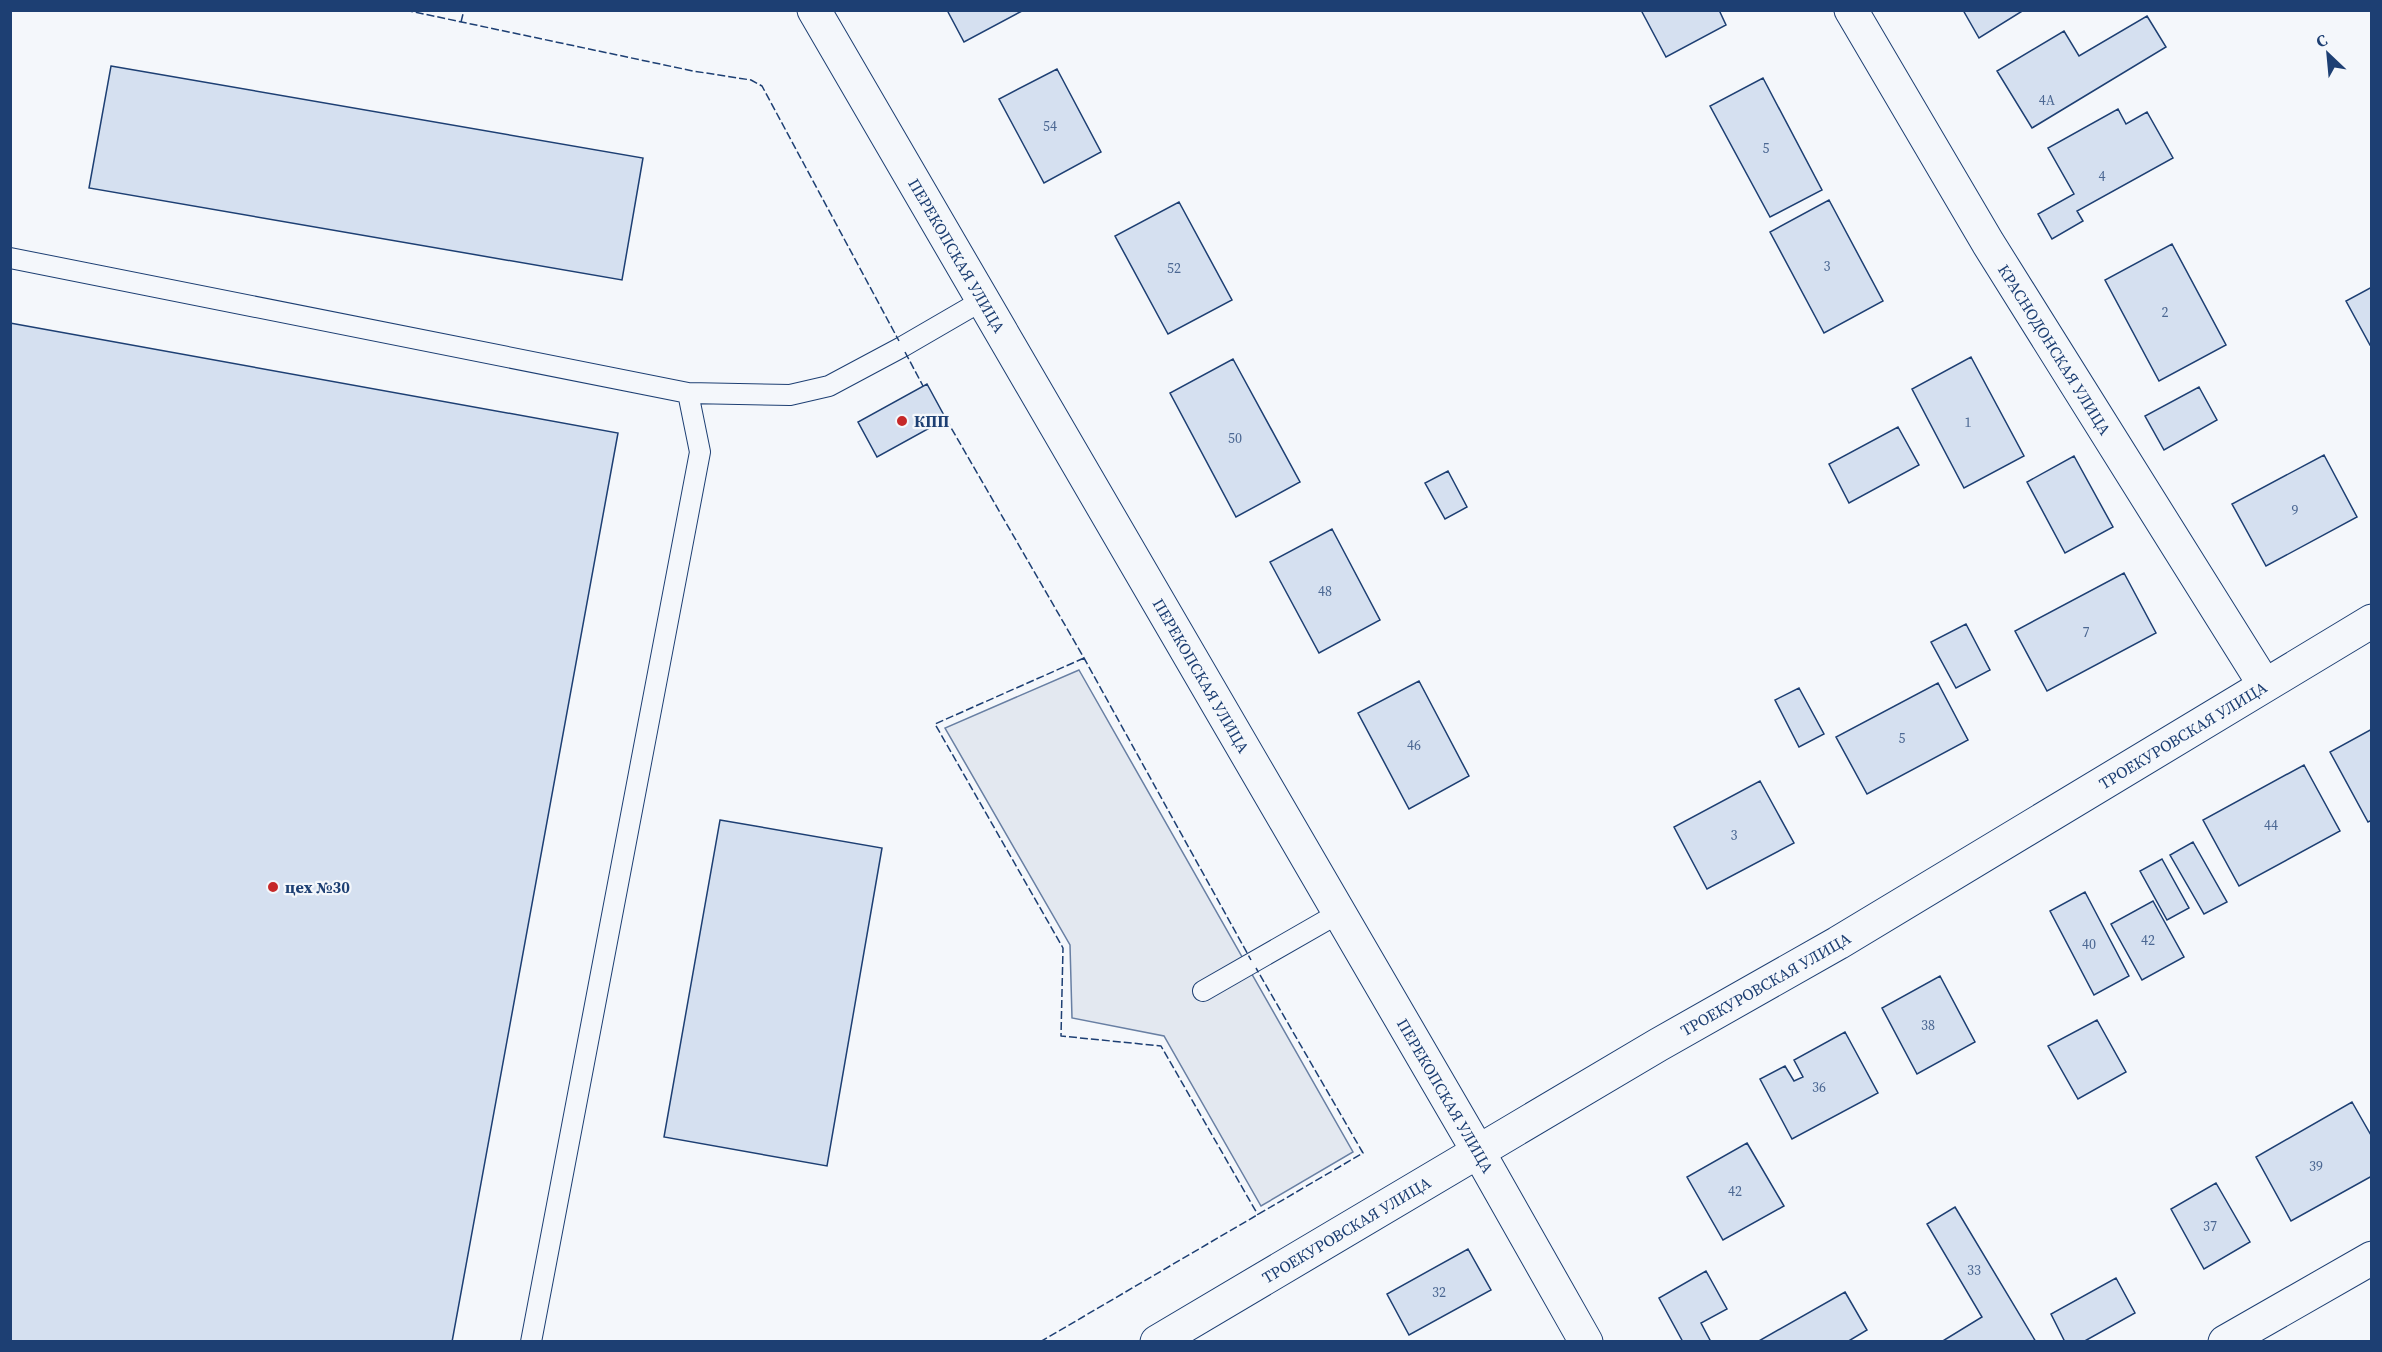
<svg xmlns="http://www.w3.org/2000/svg" width="2382" height="1352" font-family="'Source Serif 4',serif">
  <style>
    .parking { fill: #e3e8f0; stroke: #687fa3; stroke-width: 1.5 }
    .building { fill: #d5e0f0; stroke: #1d3f73; stroke-width: 1.5 }
    .lines { fill: none; stroke-linecap: round; stroke-linejoin: round }
    .service-casing { stroke: #1d3f73; stroke-width: 22 }
    .minor-casing { stroke: #1d3f73; stroke-width: 35 }
    .primary-casing { stroke: #1d3f73; stroke-width: 35 }
    .service { stroke: #f4f7fb; stroke-width: 20 }
    .minor { stroke: #f4f7fb; stroke-width: 33 }
    .primary { stroke: #f4f7fb; stroke-width: 33 }
    .fence { stroke: #1d3f73; stroke-width: 1.5; stroke-dasharray: 8 3; stroke-linecap: butt }
    .poi-dot { fill: #c62828; stroke: #f4f7fb; stroke-width: 2 }
    .labels { text-anchor: middle; dominant-baseline: central; stroke-width: 4.5; stroke-linejoin: round; paint-order: stroke }
    .number-label { font-size: 14px; fill: #4b6792 }
    .street-label { font-size: 16px; fill: #1d3f73; stroke: #f4f7fb }
    .poi-label { font-size: 16px; font-weight: bold; fill: #1d3f73; stroke: #f4f7fb; text-anchor: start }
  </style>
  <rect width="100%" height="100%" fill="#f4f7fb"/>
  <path class="parking" d="M1079 670 1353 1152 1261 1206 1164 1036 1072 1018 1070 945 945 728Z"/>
  <path class="building" d="M947 10H1022V11L964 42Z
    M1641 10H1719L1726 25 1666 57Z
    M1963 10H2024L1979 38Z
    M2147 16 2166 47 2032 128 1997 71 2064 31 2079 56Z
    M111 66 643 158 622 280 89 188Z
    M1057 69 1101 152 1044 183 999 99Z
    M1763 78 1822 190 1770 217 1710 106Z
    M2118 109 2126 124 2147 112 2173 158 2077 211 2083 221 2052 239 2038 214 2074 194 2048 148Z
    M1829 200 1883 301 1824 333 1770 232Z
    M1179 202 1232 300 1168 334 1115 236Z
    M2172 244 2226 345 2159 381 2105 280Z
    M2372 287V344L2370 345 2346 301Z
    M10 323 618 433 452 1342H10Z
    M1971 357 2024 456 1964 488 1912 389Z
    M1233 359 1300 482 1236 517 1170 393Z
    M927 384 946 419 877 457 858 422Z
    M2199 387 2217 420 2164 450 2145 416Z
    M1898 427 1919 465 1849 503 1829 464Z
    M2324 455 2357 517 2266 566 2232 504Z
    M2074 456 2113 527 2065 553 2027 482Z
    M1448 471 1467 507 1445 519 1425 483Z
    M1332 529 1380 620 1319 653 1270 562Z
    M2124 573 2156 633 2047 691 2015 631Z
    M1966 624 1990 670 1956 688 1931 642Z
    M1419 681 1469 776 1409 809 1358 713Z
    M1938 683 1968 740 1867 794 1836 737Z
    M1799 688 1824 734 1799 747 1775 700Z
    M2372 729V820L2368 822 2330 752Z
    M2304 765 2340 831 2239 886 2203 820Z
    M1760 781 1794 843 1707 889 1674 827Z
    M720 820 882 848 827 1166 664 1137Z
    M2193 842 2227 902 2204 914 2170 855Z
    M2162 859 2189 908 2167 920 2140 871Z
    M2085 892 2129 976 2094 995 2050 911Z
    M2153 901 2184 957 2142 980 2111 924Z
    M1940 976 1975 1042 1917 1074 1882 1008Z
    M2097 1020 2126 1072 2078 1099 2048 1046Z
    M1845 1032 1878 1093 1792 1139 1760 1079 1785 1066 1794 1081 1803 1077 1794 1060Z
    M2352 1102 2372 1137V1176L2291 1221 2256 1157Z
    M1747 1143 1784 1206 1723 1240 1687 1177Z
    M2216 1183 2250 1242 2204 1269 2171 1209Z
    M1955 1207 2036 1342H1941L1982 1317 1927 1224Z
    M1468 1249 1491 1290 1409 1335 1387 1294Z
    M1706 1271 1727 1309 1701 1323 1711 1342H1683L1659 1298Z
    M2116 1278 2135 1313 2083 1342H2065L2051 1314Z
    M1845 1292 1867 1330 1847 1342H1757Z"/>
  <g class="lines">
    <defs>
      <path id="service" d="M10 258 688 393 700 452 531 1342
        M688 393 790 395 829 386 902 347 983 300
        M1203 991 1339 913"/>
      <g id="minor">
        <path id="s1" d="M1851 10 1988 243 2264 684"/>
        <path id="s2" d="M1157 1342 1658 1045 1838 943 2372 621"/>
        <path d="M2225 1342 2372 1258"/>
      </g>
      <g id="primary">
        <path id="s3" d="M814 10 1479 1153 1586 1342"/>
      </g>
    </defs>
    <use href="#service" class="service-casing"/>
    <use href="#minor" class="minor-casing"/>
    <use href="#primary" class="primary-casing"/>
    <use href="#service" class="service"/>
    <use href="#minor" class="minor"/>
    <use href="#primary" class="primary"/>
    <path class="fence" d="M405 10 693 71 751 80 762 86 899 341
      M461 22 464 10
      M905 352 923 386
      M946 419 1084 658 1251 960
      M1084 658 935 724 1063 948 1061 1036 1161 1046 1258 1215
      M1040 1342 1363 1153 1256 968"/>
  </g>
  <g class="poi-dot">
    <circle cx="902" cy="421" r="6"/>
    <circle cx="273" cy="887" r="6"/>
  </g>
  <g class="labels">
    <g class="number-label">
      <text x="2047" y="100">4А</text>
      <text x="1050" y="126">54</text>
      <text x="1766" y="148">5</text>
      <text x="2102" y="176">4</text>
      <text x="1827" y="266">3</text>
      <text x="1174" y="268">52</text>
      <text x="2165" y="312">2</text>
      <text x="1968" y="422">1</text>
      <text x="1235" y="438">50</text>
      <text x="2295" y="510">9</text>
      <text x="1325" y="591">48</text>
      <text x="2086" y="632">7</text>
      <text x="1902" y="738">5</text>
      <text x="1414" y="745">46</text>
      <text x="2271" y="825">44</text>
      <text x="1734" y="835">3</text>
      <text x="2148" y="940">42</text>
      <text x="2089" y="944">40</text>
      <text x="1928" y="1025">38</text>
      <text x="1819" y="1087">36</text>
      <text x="2316" y="1166">39</text>
      <text x="1735" y="1191">42</text>
      <text x="2210" y="1226">37</text>
      <text x="1974" y="1270">33</text>
      <text x="1439" y="1292">32</text>
    </g>
    <g class="street-label">
      <text stroke="none"><textPath href="#s3" startOffset="284">ПЕРЕКОПСКАЯ УЛИЦА</textPath></text>
      <text stroke="none"><textPath href="#s1" startOffset="396">КРАСНОДОНСКАЯ УЛИЦА</textPath></text>
      <text stroke="none"><textPath href="#s3" startOffset="770">ПЕРЕКОПСКАЯ УЛИЦА</textPath></text>
      <text stroke="none"><textPath href="#s2" startOffset="1192">ТРОЕКУРОВСКАЯ УЛИЦА</textPath></text>
      <text stroke="none"><textPath href="#s2" startOffset="706">ТРОЕКУРОВСКАЯ УЛИЦА</textPath></text>
      <text stroke="none"><textPath href="#s3" startOffset="1256">ПЕРЕКОПСКАЯ УЛИЦА</textPath></text>
      <text stroke="none"><textPath href="#s2" startOffset="220">ТРОЕКУРОВСКАЯ УЛИЦА</textPath></text>
    </g>
    <g class="poi-label">
      <text x="914" y="421">КПП</text>
      <text x="285" y="887">цех №30</text>
    </g>
  </g>
  <rect width="2382" height="1352" fill="none" stroke="#1d3f73" stroke-width="24"/>
  <g transform="translate(2328 54) rotate(334)" stroke="#f4f7fb" stroke-width="4.5" paint-order="stroke">
  <path d="M0-4.5L10 22L0 15L-10 22Z" fill="#1d3f73"/>
  <text y="-9" font-size="16" font-weight="bold" text-anchor="middle" fill="#1d3f73">С</text>
  </g>
</svg>
